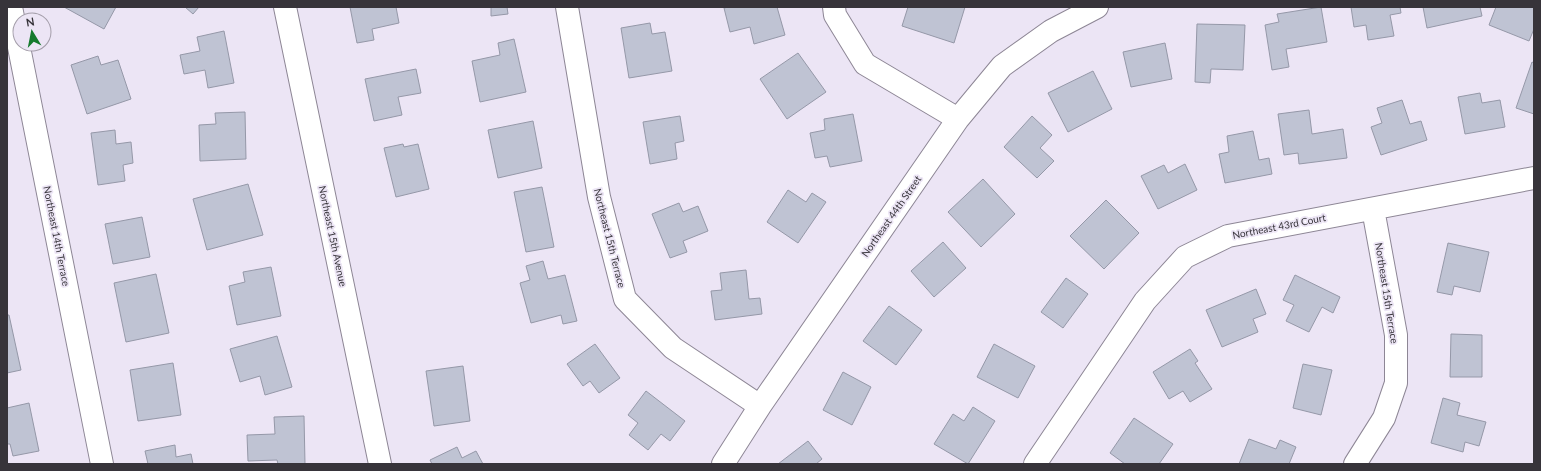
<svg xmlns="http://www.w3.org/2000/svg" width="1541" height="471" font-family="Lato,sans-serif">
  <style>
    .building { fill: #bfc3d3; stroke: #9598a8 }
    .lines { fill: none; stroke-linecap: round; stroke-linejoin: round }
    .minor-casing { stroke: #8d8695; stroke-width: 24 }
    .minor { stroke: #fff; stroke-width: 22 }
    .labels { text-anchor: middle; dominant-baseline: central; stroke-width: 3.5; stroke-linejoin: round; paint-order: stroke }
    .street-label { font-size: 10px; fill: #37343a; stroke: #ece5f5 }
  </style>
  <rect width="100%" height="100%" fill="#ece5f5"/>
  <path class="building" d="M64 7H116L104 29Z
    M185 7H199L193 14Z
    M350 7H396L399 23 372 29 374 40 357 43Z
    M491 7H507L508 14 491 16Z
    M729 7H777L785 35 754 44 750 27 730 32 724 8Z
    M908 7H965L954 43 902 26Z
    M1321 7 1327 42 1286 49 1289 67 1272 70 1265 25 1279 22 1277 14Z
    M1351 7H1400L1401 13 1390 15 1394 36 1368 40 1366 25 1354 27Z
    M1423 7H1480L1482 16 1427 28Z
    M1496 7H1534V29L1529 41 1489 25Z
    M650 23 652 34 665 32 672 71 629 78 621 28Z
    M1197 24 1245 25 1243 70 1211 69 1210 83 1195 82Z
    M224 31 234 83 208 88 205 70 184 74 180 55 200 51 197 37Z
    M514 39 526 92 480 102 472 61 500 55 498 43Z
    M1165 43 1172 79 1131 87 1123 52Z
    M798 53 826 92 787 119 760 79Z
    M98 56 101 65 118 60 131 99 87 114 71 65Z
    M1532 62 1534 63V114L1516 108Z
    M416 69 421 93 398 97 402 115 374 121 365 79Z
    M1093 71 1112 109 1068 132 1048 93Z
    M1480 93 1482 103 1500 100 1505 127 1465 134 1458 97Z
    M1402 100 1410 124 1421 121 1427 140 1381 155 1371 127 1382 123 1377 108Z
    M1309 110 1312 134 1343 129 1347 158 1299 164 1298 153 1284 155 1278 114Z
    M245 112 246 159 200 161 199 125 216 124 215 113Z
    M853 114 862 161 830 167 827 156 815 158 810 133 825 130 824 119Z
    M680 116 684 141 675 143 677 159 650 164 643 122Z
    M1032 116 1052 135 1040 148 1054 161 1037 178 1004 147Z
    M533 121 542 168 498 178 488 130Z
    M115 130 116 144 131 142 133 163 123 165 125 181 98 185 91 133Z
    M1253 131 1259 160 1269 158 1272 174 1225 183 1219 154 1229 152 1227 136Z
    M403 144 404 147 418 144 429 189 396 197 384 148Z
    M1185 164 1197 190 1158 209 1141 176 1164 165 1168 173Z
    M983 179 1015 214 981 247 948 212Z
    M248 184 263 235 207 250 193 199Z
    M542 187 554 247 526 252 514 192Z
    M788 190 806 202 812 193 826 202 798 243 767 222Z
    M1106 200 1139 233 1104 269 1070 236Z
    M679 203 683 212 698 206 708 231 683 241 687 252 670 258 652 214Z
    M142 217 150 257 113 264 105 224Z
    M943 242 966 268 934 297 911 271Z
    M1448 243 1489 252 1480 292 1454 286 1452 295 1437 292Z
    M543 261 548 279 565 275 577 321 563 324 561 315 531 323 520 283 530 280 526 266Z
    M271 267 281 316 237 325 229 286 245 282 243 272Z
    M746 270 749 299 760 298 762 314 715 320 711 291 722 290 720 273Z
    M156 274 169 333 126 342 114 283Z
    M1295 275 1340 297 1333 313 1322 307 1309 332 1286 321 1294 305 1283 300Z
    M1066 278 1088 294 1063 328 1041 312Z
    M1256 289 1266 314 1253 319 1258 332 1222 347 1206 310Z
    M889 306 922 330 896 365 863 341Z
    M7 315H9L21 370 7 373Z
    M1451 334 1482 335V377H1450Z
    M277 336 292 387 265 395 260 376 240 382 230 349Z
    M595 344 620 378 599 393 590 381 583 386 567 364Z
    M994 344 1035 366 1018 398 977 377Z
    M1190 349 1198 361 1195 363 1212 389 1190 402 1183 391 1169 399 1153 372Z
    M173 363 181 415 138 421 130 370Z
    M1303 364 1332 370 1321 415 1293 408Z
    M463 366 470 421 434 426 426 371Z
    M843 372 871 387 852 425 823 410Z
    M646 391 685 421 670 441 661 434 648 450 629 435 638 423 628 415Z
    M1443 398 1460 403 1457 415 1486 422 1479 446 1465 442 1463 452 1431 443Z
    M29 403 39 451 13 456 10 444H7V408Z
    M973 407 995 421 968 464 934 444 953 414 964 421Z
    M304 416 305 464H278L277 460 248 461 247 435 275 434 274 417Z
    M1134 418 1173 444 1159 464H1125L1110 453Z
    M1249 439 1276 449 1280 440 1296 447 1289 464H1239Z
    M808 441 822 459 816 464H778Z
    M175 445 176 457 191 454 193 464H148L145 451Z
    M457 447 462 458 476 451 483 464H432L430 460Z"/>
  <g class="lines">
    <defs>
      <path id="minor" d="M11 7 102 464
        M285 7 380 464
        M567 7 599 197 625 299 673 348 760 406
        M834 7 835 15 865 64 958 119
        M723 464 760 406 958 119 1002 66 1051 31 1097 7
        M1035 464 1145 301 1185 257 1228 236 1534 178
        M1355 464 1384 418 1396 383V335L1373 209"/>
    </defs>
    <use href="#minor" class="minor-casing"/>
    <use href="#minor" class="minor"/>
  </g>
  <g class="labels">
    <g class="street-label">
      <text transform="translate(891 216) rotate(-55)">Northeast 44th Street</text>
      <text transform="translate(1279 226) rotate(-11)">Northeast 43rd Court</text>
      <text transform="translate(57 236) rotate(79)">Northeast 14th Terrace</text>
      <text transform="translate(333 236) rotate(78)">Northeast 15th Avenue</text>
      <text transform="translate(610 238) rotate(76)">Northeast 15th Terrace</text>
      <text transform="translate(1387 293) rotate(81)">Northeast 15th Terrace</text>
    </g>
  </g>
  <rect width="1541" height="471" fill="none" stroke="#37343a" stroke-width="16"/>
  <g transform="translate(32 32) rotate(350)"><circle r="19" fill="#ece5f5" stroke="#a49eaa"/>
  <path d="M0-3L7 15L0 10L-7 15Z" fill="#157a2d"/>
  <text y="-6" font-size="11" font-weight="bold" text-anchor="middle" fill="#37343a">N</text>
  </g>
</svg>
